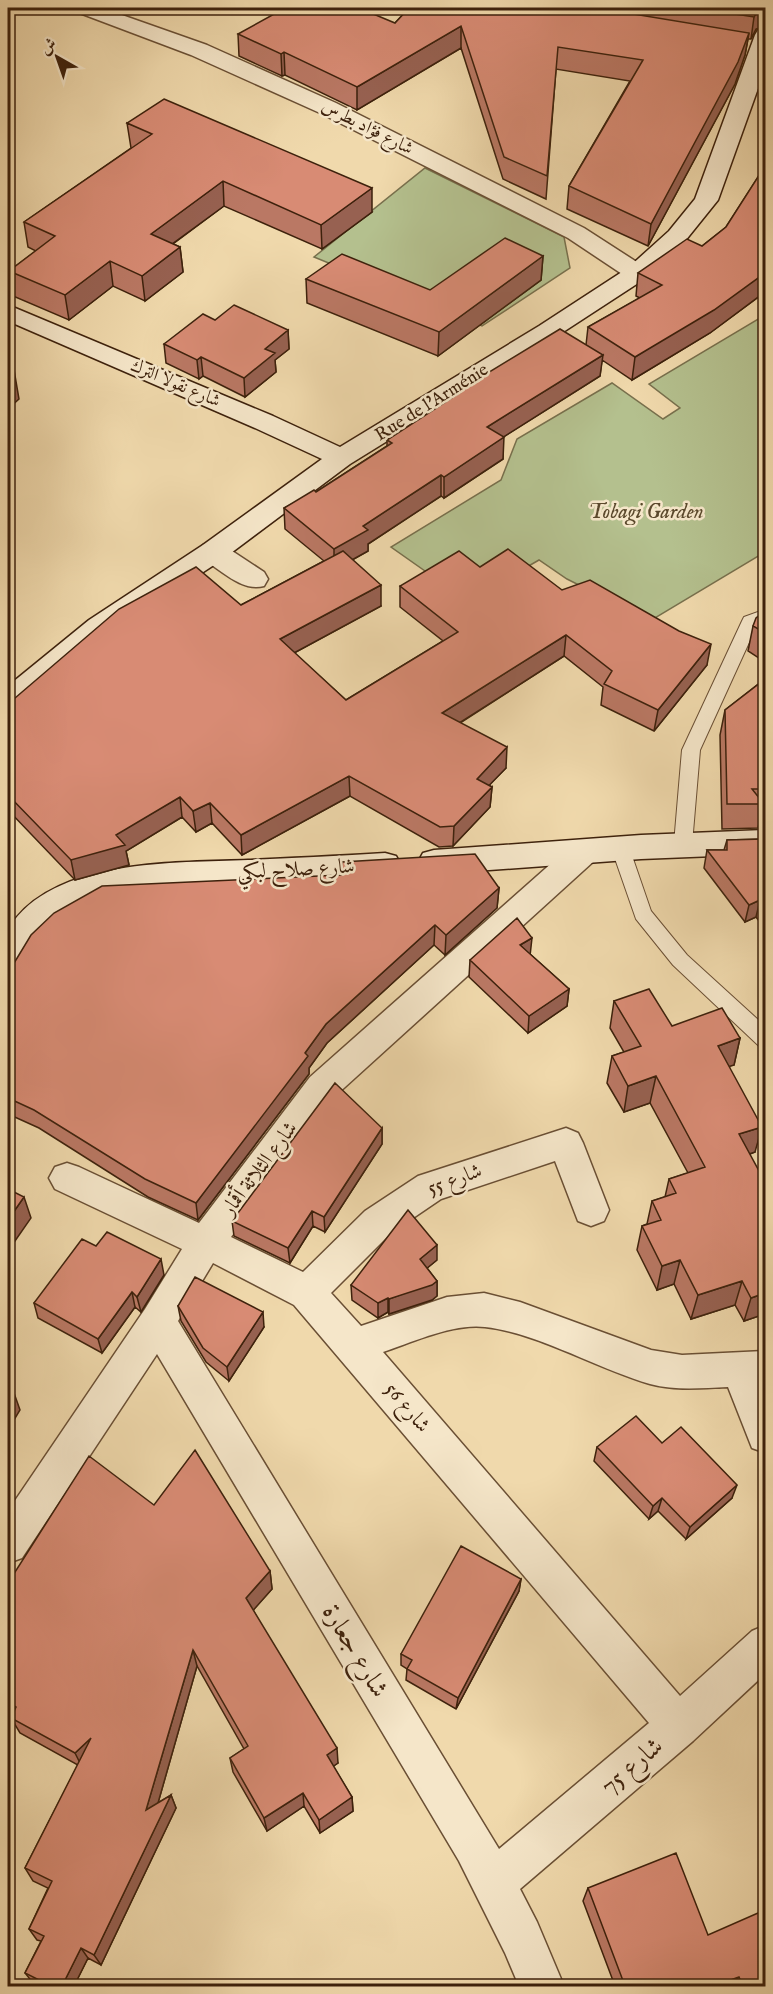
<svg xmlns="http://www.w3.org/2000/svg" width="773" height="1994" font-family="'IM FELL English',Amiri,serif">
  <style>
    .green { fill: #b4c08e; stroke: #78704d; stroke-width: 1.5 }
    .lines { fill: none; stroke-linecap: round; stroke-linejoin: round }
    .lane-casing { stroke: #6a4f34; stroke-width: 2 }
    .street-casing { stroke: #6a4f34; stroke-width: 3 }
    .secondary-casing { stroke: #3d210c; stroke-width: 3 }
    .lane { fill: #f5e6c9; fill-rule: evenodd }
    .street { fill: #f5e6c9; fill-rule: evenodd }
    .secondary { fill: #f5e6c9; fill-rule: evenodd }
    .wall { fill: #ba7864; stroke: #3d210c; stroke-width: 1.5 }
    .shaded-wall { fill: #976151; stroke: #3d210c; stroke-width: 1.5 }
    .building { fill: #d88b74; stroke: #3d210c; stroke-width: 1.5 }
    .labels { text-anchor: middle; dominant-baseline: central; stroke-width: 5; stroke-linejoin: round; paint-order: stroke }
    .far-street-label { font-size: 18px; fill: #3d210c; stroke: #f5e6c9 }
    .park-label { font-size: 21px; font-style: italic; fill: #5b492c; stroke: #f5e6c9 }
    .street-label { font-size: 21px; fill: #3d210c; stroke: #f5e6c9 }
    .near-street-label { font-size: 26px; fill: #3d210c; stroke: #f5e6c9 }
  </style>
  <rect width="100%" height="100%" fill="#f0d9ac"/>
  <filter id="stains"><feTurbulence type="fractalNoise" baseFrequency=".00333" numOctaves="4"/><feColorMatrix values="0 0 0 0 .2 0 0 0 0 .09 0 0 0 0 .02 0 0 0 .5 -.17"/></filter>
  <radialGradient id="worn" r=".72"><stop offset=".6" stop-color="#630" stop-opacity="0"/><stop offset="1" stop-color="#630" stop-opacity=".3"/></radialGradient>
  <path class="green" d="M425 168 564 237 570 268 482 326 314 257Z
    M765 315V552L650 621 567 579 539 560 520 571 435 578 391 547 501 480 517 439 612 383 663 419 680 408 649 384Z"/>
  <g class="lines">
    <defs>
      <path id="lane" d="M766 609V622L757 625 700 750 692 844 690 849 683 851 676 849 674 844 682 750 742 621 744 617Z
        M621 843 628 845 630 850 651 911 687 955 766 1027V1048L759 1046 673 965 636 919 612 850 614 845Z"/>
      <path id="street" d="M74 8H102L207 45 336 103 584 228 646 268 649 273 646 278 637 280 628 278 568 238 320 113 191 55 77 12Z
        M213 543 223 545 264 572 268 579 264 586C242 592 221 570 203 559L199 552 203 545Z
        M583 841 594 845 599 853 594 861 334 1097 231 1237 303 1272 365 1211 418 1176 566 1128 578 1133 583 1143 609 1210 604 1221 591 1226 578 1221 555 1161 441 1199 391 1233 331 1293 361 1326 447 1297 484 1293 520 1302 651 1350 682 1355 766 1351V1453L752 1448 728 1387C702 1388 676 1391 650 1384 598 1369 538 1333 485 1327 454 1323 413 1342 383 1352L680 1696 752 1631 766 1625V1673L693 1741 520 1889 537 1922 564 1986H519L505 1953 459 1861 157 1354 22 1558 8 1563V1511L145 1309 182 1249 55 1189 49 1178 55 1167 67 1163 79 1167 199 1223 310 1077 572 845ZM213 1263 294 1305 649 1723 499 1849 178 1321Z"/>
      <path id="secondary" d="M766 29V66L718 200 685 241 646 278 557 336 350 464 223 559 109 634 18 708 8 711V686L89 620 203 545 322 459 255 428 8 321V305L273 416 340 447 539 326 628 268 669 231 695 199 755 35 758 30Z
        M766 830V854L641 859 434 874 423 871 418 862 423 853 434 850 641 835Z
        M385 853 396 856 401 865 396 874 385 877 155 888 115 893 88 902 67 913 40 936 19 965 8 969C8 958 4 937 9 928 53 858 176 863 248 860 293 858 339 856 385 853Z"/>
    </defs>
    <use href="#lane" class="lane-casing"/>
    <use href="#street" class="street-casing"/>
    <use href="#secondary" class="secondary-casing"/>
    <use href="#lane" class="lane"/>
    <use href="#street" class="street"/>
    <use href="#secondary" class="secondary"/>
  </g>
  <path class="wall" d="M409 8H765V27L756 29 751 39H748L745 55 735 84 648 246 567 209 569 186 630 81 556 69 546 199 503 179 461 48 357 110 285 75 282 76 239 56 238 34 395 23Z
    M127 123 372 212 322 249 224 206 173 244 180 247 183 272 145 301 113 286 69 320 13 296 9 271 36 251 28 247 24 222 131 148Z
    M765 166V292L710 333 632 380 602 360 600 376 503 437V459L444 498 441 496 368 544V551L352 560 381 606 294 653 346 700 443 641 400 607V586L480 567 562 590 707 665 654 731 601 705 603 687 564 656 460 723 506 768 489 785 492 787 490 807 453 846 439 847 350 796 242 855 212 823 196 832 182 817 126 851 129 865 75 880 8 810V704L241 605 324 561 285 529 284 508 316 492 387 446V440L458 394V391L586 345 588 327 640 298 636 296 638 273 702 246 726 227Z
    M543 256 541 280 438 356 307 303 306 279 430 290Z
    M215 320 288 330 289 349 275 360 276 372 245 397 203 376 199 379 166 363 164 344Z
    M765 611V662L748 651 753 626Z
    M765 679V814H761L758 828 722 829 720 735 725 710Z
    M765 839V929L756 917 745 922 704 868 707 850H724L727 840Z
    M499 888 497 908 445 955 434 945 327 1043 309 1068V1074L198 1220 148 1197 39 1128 8 1114V973Z
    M530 954 569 989 567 1006 528 1033 469 977 470 960Z
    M614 1001 672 1026 740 1038 734 1065 729 1066 755 1152 750 1154 765 1314 744 1321 735 1305 691 1319 674 1284 657 1290 637 1250 642 1226 647 1224 652 1201 665 1197 669 1179 688 1173 650 1103 624 1112 607 1083 612 1056 624 1052 610 1028Z
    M382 1128V1144L325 1232 313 1226 290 1263 234 1236 232 1221Z
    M96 1246 164 1275 141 1312 135 1307 102 1353 38 1318 34 1303Z
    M437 1260 427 1268 437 1281V1296L432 1300 389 1314 388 1312 378 1318 352 1300 351 1285Z
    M178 1306 264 1327 229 1381 206 1362 181 1321Z
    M662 1443 732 1498 686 1539 658 1511 649 1519 594 1461 597 1447Z
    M154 1505 270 1571 272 1589 253 1610 338 1763 333 1766 352 1797 353 1811 320 1833 304 1806 267 1831 233 1772 230 1758 244 1749 197 1666 158 1803 171 1795 176 1808 101 1965 88 1958 74 1986H40L33 1983 25 1973 41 1941 37 1940 29 1929 48 1888 33 1881 25 1868 78 1765 20 1733 11 1718 12 1716 8 1713V1583Z
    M521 1579 519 1591 456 1709 406 1680 407 1669 401 1665V1654Z
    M588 1888 708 1935 765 1986H615L583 1901Z"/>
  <path class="shaded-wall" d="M759 8H765V26L756 29 751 39 754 17Z
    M461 26V48L357 110V87Z
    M749 33 745 55 735 84 648 246 651 224Z
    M284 52 285 75 282 76 281 54Z
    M223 181 224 206 153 258 151 234Z
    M372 188V212L322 249 321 225Z
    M180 247 183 272 145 301 142 276Z
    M543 256 541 280 438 356 439 332Z
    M110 261 113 286 69 320 65 295Z
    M765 273V292L710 333 632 380 635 357Z
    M288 330 289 349 275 360 276 372 245 397 244 378 265 349Z
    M603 355 600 376 486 448 487 427Z
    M201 357 203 376 199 379 197 360Z
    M13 364 19 399 8 409V369Z
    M504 437 503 459 444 498V477Z
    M441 475V496L368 544V551L334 570V549L363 526Z
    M381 585V606L281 660 280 639Z
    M566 635 564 656 442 734V713Z
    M711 644 707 665 654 731 658 710Z
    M507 747 506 768 476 799 477 779Z
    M349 776 350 796 242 855 241 835Z
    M492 787 490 807 453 846 454 826Z
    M180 797 182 817 126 851 129 865 75 880 71 860Z
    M210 803 212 823 196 832 193 811Z
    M499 888 497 908 445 955 446 935Z
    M760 900 756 917 745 922 749 905Z
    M435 925 434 945 327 1043 309 1068V1074L198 1220 196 1203 326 1024Z
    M532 938 530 956 520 945Z
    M569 989 567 1006 528 1033 529 1016Z
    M740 1038 734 1065 712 1072 718 1046Z
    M656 1076 650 1103 624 1112 628 1086Z
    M762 1127 755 1152 732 1160 739 1134Z
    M382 1128V1144L325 1232 324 1217Z
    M24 1197 31 1218 8 1251V1220Z
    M312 1211 313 1226 290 1263 288 1248Z
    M437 1245V1260L420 1274V1259Z
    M161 1259 164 1275 141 1312 137 1297Z
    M680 1260 674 1284 657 1290 662 1266Z
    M437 1281V1296L432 1300 389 1314V1299Z
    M742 1281 735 1305 691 1319 698 1295Z
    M132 1292 135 1307 102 1353 98 1339Z
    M765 1293V1314L744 1321 751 1298Z
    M388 1298V1312L378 1318V1303Z
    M263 1312 264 1327 229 1381 227 1367Z
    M14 1393 20 1410 8 1430V1402Z
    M737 1485 732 1498 686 1539 690 1527Z
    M662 1498 658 1511 649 1519 653 1506Z
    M270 1571 272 1589 249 1615 246 1598Z
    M521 1579 519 1591 456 1709 458 1698Z
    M193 1650 197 1666 152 1824 146 1810Z
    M91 1738 82 1767 75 1753Z
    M337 1748 338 1763 328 1770 327 1755Z
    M303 1793 304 1806 267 1831 264 1818Z
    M171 1795 176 1808 101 1965 94 1955Z
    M352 1797 353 1811 320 1833 319 1820Z
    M81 1948 88 1958 74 1986H62Z
    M739 1977 731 1986H714Z"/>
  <path class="building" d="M285 8H359L395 23 409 8H597L749 33 738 62 651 224 569 186 643 60 558 47 547 176 504 157 461 26 357 87 284 52 281 54 238 34Z
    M696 8H759L754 17Z
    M164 99 372 188 321 225 223 181 151 234 180 247 142 276 110 261 65 295 9 271 55 236 24 222 152 134 127 123Z
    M765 166V273L714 310 635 357 588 327 662 285 638 273 687 239 702 246 726 227Z
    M505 238 543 256 439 332 306 279 342 254 430 290Z
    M234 305 288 330 265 349 275 353 244 378 201 357 197 360 164 344 203 314 215 320Z
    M560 329 603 355 487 427 504 437 444 477 441 475 363 526 368 530 334 549 284 508 314 490 316 492 392 443 387 440 461 392 458 391Z
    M8 362 13 364 8 369Z
    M508 549 562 590 590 580 679 631 711 644 658 710 604 684 612 671 566 635 442 713 507 747 477 779 492 787 454 826 440 827 349 776 241 835 210 803 193 811 180 797 116 835 125 845 71 860 8 795V704L119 609 196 567 241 605 343 551 381 585 280 639 346 700 458 632 400 586 459 551 480 567Z
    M765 611V633L753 626 756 618Z
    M765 679V789H752L764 804H727L725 710Z
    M765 839V907L760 900 749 905 707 850H727V840Z
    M475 854 499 888 446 935 435 925 326 1024 305 1053 308 1056 196 1203 145 1179 34 1110 8 1098V973L31 935 54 913 102 886 341 875 342 862Z
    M517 918 532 938 520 945 569 989 529 1016 470 960Z
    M649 989 672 1026 722 1008 740 1038 718 1046 762 1127 739 1134 765 1182V1293L751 1298 742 1281 698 1295 680 1260 662 1266 642 1226 661 1220 652 1201 676 1193 669 1179 705 1167 656 1076 628 1086 612 1056 641 1046 614 1001Z
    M335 1083 382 1128 324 1217 312 1211 288 1248 232 1221Z
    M8 1189 24 1197 8 1220Z
    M408 1210 437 1245 420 1259 437 1281 432 1285 389 1299 388 1298 378 1303 351 1285Z
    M107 1232 161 1259 137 1297 132 1292 98 1339 34 1303 82 1239 96 1246Z
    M195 1277 263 1312 227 1367 203 1348 178 1306Z
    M8 1390 14 1393 8 1402Z
    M636 1416 662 1443 681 1427 737 1485 690 1527 662 1498 653 1506 597 1447Z
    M195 1450 270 1571 246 1598 337 1748 327 1755 352 1797 319 1820 303 1793 264 1818 230 1758 248 1746 193 1650 146 1810 171 1795 94 1955 81 1948 62 1986H51L25 1973 44 1936 29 1929 52 1881 25 1868 91 1738 75 1753 11 1718 16 1707 8 1702V1583L89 1456 154 1505Z
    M461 1546 521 1579 458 1698 407 1669 412 1660 401 1654Z
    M676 1853 708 1935 765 1910V1986H743L739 1977 714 1986H625L588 1888Z"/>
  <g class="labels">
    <g class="far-street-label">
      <text transform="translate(367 128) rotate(27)">شارع فؤاد بطرس</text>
      <text transform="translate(175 384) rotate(23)">شارع نقولا الترك</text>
      <text transform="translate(432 403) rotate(-32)">Rue de l'Arménie</text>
    </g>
    <g class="park-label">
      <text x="646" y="512">Tobagi Garden</text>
    </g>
    <g class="street-label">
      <text transform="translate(296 870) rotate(-3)">شارع صلاح لبكي</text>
      <text transform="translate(260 1169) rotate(-53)">شارع الثلاثة أقمار</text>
      <text transform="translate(455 1180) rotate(-20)">شارع 55</text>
      <text transform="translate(407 1408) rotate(50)">شارع 56</text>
    </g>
    <g class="near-street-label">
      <text transform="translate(355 1651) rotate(59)">شارع جعارة</text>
      <text transform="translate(632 1766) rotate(-40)">شارع 75</text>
    </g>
  </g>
  <rect width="773" height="1994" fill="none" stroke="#f0d9ac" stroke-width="30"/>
  <rect x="9" y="9" width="755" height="1976" fill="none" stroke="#3d210c" stroke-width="3"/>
  <rect x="15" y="15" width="743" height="1964" fill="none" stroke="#3d210c" stroke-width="1.5"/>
  <g transform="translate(57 57) rotate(320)" stroke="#f5e6c9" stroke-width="4.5" paint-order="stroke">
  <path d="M0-4.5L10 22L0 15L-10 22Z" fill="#3d210c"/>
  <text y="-9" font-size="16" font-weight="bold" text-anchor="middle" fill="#3d210c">ش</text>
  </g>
  <rect width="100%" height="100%" filter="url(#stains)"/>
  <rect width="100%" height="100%" fill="url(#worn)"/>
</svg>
